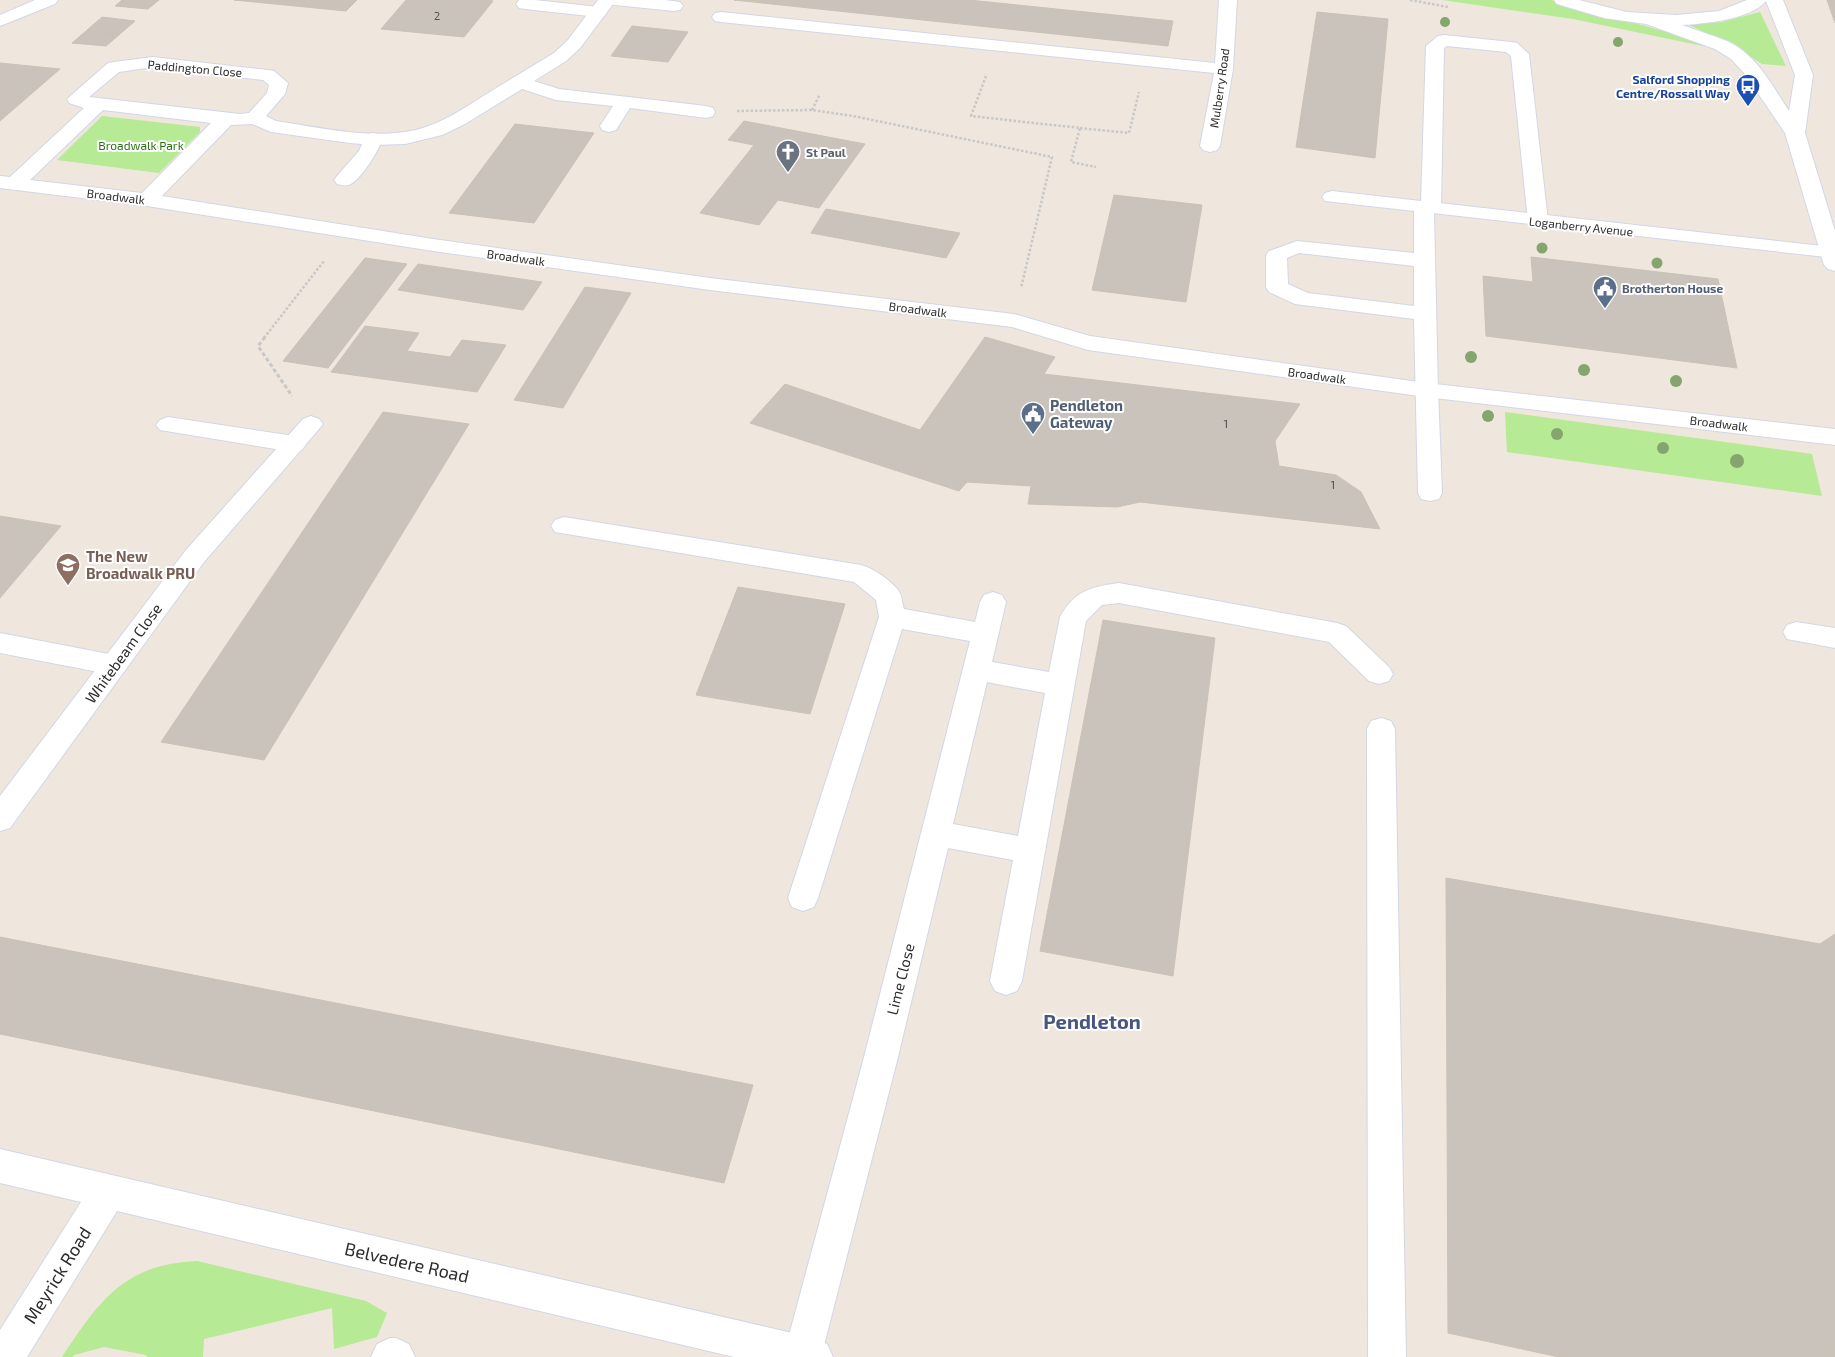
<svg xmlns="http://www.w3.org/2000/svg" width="1835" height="1357" font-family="'Exo 2',sans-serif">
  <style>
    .green { fill: #b6ea94 }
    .building { fill: #cac3bc; stroke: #cbc2b6 }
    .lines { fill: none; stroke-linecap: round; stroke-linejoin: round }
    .lane-casing { stroke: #d2d7e6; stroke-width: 2 }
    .street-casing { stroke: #d2d7e6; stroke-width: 2 }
    .secondary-casing { stroke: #d2d7e6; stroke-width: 2 }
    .path-far1 { stroke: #c8c8c8; stroke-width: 2.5; stroke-dasharray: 2.5 2; stroke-linecap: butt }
    .path { stroke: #c8c8c8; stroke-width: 3; stroke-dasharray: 4 2.5; stroke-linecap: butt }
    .lane { fill: #fff; fill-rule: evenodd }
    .street { fill: #fff; fill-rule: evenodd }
    .secondary { fill: #fff; fill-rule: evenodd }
    .tree { fill: #84a66e }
    .labels { text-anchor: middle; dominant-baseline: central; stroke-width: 4; stroke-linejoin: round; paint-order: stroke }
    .far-number-label { font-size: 11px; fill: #545250 }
    .far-street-label { font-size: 12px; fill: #2c2c2c; stroke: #fff }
    .far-transit-label { font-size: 12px; font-weight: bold; fill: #164399; stroke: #fff; text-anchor: end }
    .far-park-label { font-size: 12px; fill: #2c7113; stroke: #fff }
    .far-worship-label { font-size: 12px; font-weight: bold; fill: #5b616d; stroke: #fff; text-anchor: start }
    .far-service-label { font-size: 12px; font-weight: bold; fill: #4e5e75; stroke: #fff; text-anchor: start }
    .number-label { font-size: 12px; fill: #545250 }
    .service-label { font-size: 15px; font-weight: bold; fill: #4e5e75; stroke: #fff; text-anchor: start }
    .education-label { font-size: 15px; font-weight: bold; fill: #785e54; stroke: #fff; text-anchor: start }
    .street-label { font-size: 15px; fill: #2c2c2c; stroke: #fff }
    .near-street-label { font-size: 18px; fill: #2c2c2c; stroke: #fff }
    .district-label { font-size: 20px; font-weight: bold; fill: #475581; stroke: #fff }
  </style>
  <rect width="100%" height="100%" fill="#efe6dd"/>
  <path class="green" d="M1442 0H1551L1663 31 1708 47 1573 19Z
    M1760 12 1786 66 1762 64 1731 44 1689 25 1722 22Z
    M102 116 200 127V132L159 173 57 160Z
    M1505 412 1812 454 1822 496 1507 452Z
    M197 1261 366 1301 387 1313 377 1337 334 1349 332 1308 204 1339 203 1357H147L146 1355 104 1347 74 1355 73 1357H62C99 1301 124 1264 197 1261Z"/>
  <path class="building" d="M122 0H159L148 9 115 6Z
    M234 0H357L346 11Z
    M406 0H489L493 1 464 37 381 29Z
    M734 0H969L1173 21 1168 46Z
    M1827 0H1835V23Z
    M1317 12 1388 19 1375 158 1296 147Z
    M102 17 135 21 120 34 86 31Z
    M632 26 688 32 668 62 611 56Z
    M86 31 120 34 106 46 72 43Z
    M0 63 60 69 0 121Z
    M744 121 865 144 819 208 778 200 759 225 700 213 754 145 728 140Z
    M515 124 594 133 534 223 449 213Z
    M1114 195 1202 205 1186 302 1092 290Z
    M826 209 960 233 946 258 811 233Z
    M1531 257 1718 279 1737 368 1486 336 1483 276 1533 282Z
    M365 258 407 264 328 368 283 361Z
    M418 264 542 282 523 310 398 290Z
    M585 287 631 293 563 408 514 400Z
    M365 326 419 333 407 351 450 357 462 340 506 345 477 392 331 372Z
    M985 337 1055 357 1044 374 1300 404 1275 441 1279 466 1336 475 1361 492 1380 529 1140 502 1117 507 1028 504 1031 486 967 482 959 491 750 423 785 384 920 430Z
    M383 412 469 424 264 760 161 742Z
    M0 516 61 526 0 598Z
    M738 587 845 604 810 714 696 695Z
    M1103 620 1215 638 1173 976 1040 951Z
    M1446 878 1820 944 1835 934V1357H1559L1448 1333Z
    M0 937 753 1085 724 1183 0 1034Z"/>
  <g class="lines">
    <defs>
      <path id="lane" d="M519 0H535L598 7 604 8 607 12 604 16 598 17 525 9 519 8 516 4Z
        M606 0H665L680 2 683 6 680 10 674 11 615 5 609 4Z
        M1444 35 1511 42 1517 43 1529 54 1548 221 1545 225 1538 227 1531 225 1528 221 1511 56 1506 52 1447 46 1444 48 1441 208 1438 212 1434 213 1438 390 1442 493 1439 499 1430 501 1421 499 1418 493 1414 319 1295 304 1269 292 1266 287V255L1269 251 1297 241 1414 253V207L1417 203 1421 202 1426 46 1438 36ZM1299 253 1414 266V306L1308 293 1288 284 1287 258Z
        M373 133 380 135 383 139C378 151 361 180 349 185 345 186 341 185 337 184L334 180 337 176 359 151 366 135Z
        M168 417 294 436 302 438 306 444 302 450 294 452 160 430 156 425 160 420Z
        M564 517 861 565C873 568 890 580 898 590 902 595 902 603 904 609L975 622 980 602 984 595 993 592 1002 595 1006 602 992 662 1049 672 1060 617C1075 590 1091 587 1119 583L1337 623 1346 626 1389 667 1393 674 1389 681 1379 684 1369 681 1329 642 1119 603 1102 605 1086 621 1022 981 1017 991 1006 995 995 991 990 981 1013 860 948 848 897 1061 821 1357H785L784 1354 863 1061 970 641 902 629 818 898 814 907 803 911 792 907 788 898 879 617 876 600 854 582 555 532 551 526 555 520ZM987 682 1045 693 1018 836 953 824Z
        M1796 622 1835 628V648L1787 639 1783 632 1787 625Z
        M0 633 114 655 124 658 128 665 124 672 114 675 0 653Z
        M1381 718 1391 721 1395 729 1406 1357H1368L1367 729 1371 721Z"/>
      <path id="street" d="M35 0H58L55 4 0 26V15Z
        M598 0H616L580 48 566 61 534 81 559 89 706 106 713 108 715 112 713 116 706 118 630 108 616 130 609 132 602 130 600 126 613 106 556 100 522 89 465 124 442 135 405 144 373 145 350 143 271 132 252 124 231 125 162 196 433 239 710 278 1014 314 1090 336 1426 383 1835 429V445L1426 397 1088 350 1012 327 710 290 433 251 147 206 0 188V176L10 177 84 108 69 103 67 99 108 63 114 62 153 57 268 70 274 71 288 83 285 94 266 116 276 121C317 127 363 138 405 132 435 128 460 111 485 95 508 81 531 67 554 53L568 40ZM153 67 263 80 269 85 267 93 249 113 240 114 89 97 119 72ZM103 110 211 123 142 193 30 180Z
        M1219 0H1237L1233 69 1220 146 1217 150 1210 152 1203 150 1200 146 1214 73 721 22 715 21 712 17 715 13 721 12 1215 63Z
        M1332 191 1831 247 1835 248V258L1325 201 1322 197 1325 193Z
        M311 416 319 419 323 424 319 429 204 562 10 828 0 831V796L186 550 303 419Z
        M0 1149 814 1338 827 1344 833 1357H734L117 1211 27 1357H0V1330L81 1202 0 1183Z
        M390 1338H396L409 1344 415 1357H371L377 1344Z"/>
      <path id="secondary" d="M1554 0H1579L1627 12 1676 15 1719 11 1747 0H1783L1813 75 1805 133 1835 231V271L1828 269 1824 265 1785 133 1745 74 1731 59 1715 49 1646 24 1604 18 1557 4ZM1766 1 1795 75 1789 111C1772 85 1756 54 1727 41 1712 35 1696 30 1682 25 1704 24 1752 19 1766 1Z"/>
    </defs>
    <use href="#lane" class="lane-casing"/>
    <use href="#street" class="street-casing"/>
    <use href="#secondary" class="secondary-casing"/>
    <path class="path-far1" d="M1410 0 1448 7
      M986 76 971 116 1080 128 1071 162 1096 167
      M812 110 820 94
      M737 111 812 110 853 116 1052 157 1021 288
      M1080 128 1129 133 1139 92
      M264 338 324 261"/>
    <path class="path" d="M265 337 258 346 292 396"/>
    <use href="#lane" class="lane"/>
    <use href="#street" class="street"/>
    <use href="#secondary" class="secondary"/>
  </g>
  <g class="tree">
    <circle cx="1445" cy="22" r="5"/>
    <circle cx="1618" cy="42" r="5"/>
    <circle cx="1542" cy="248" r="5.5"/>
    <circle cx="1657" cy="263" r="5.5"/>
    <circle cx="1471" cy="357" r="6"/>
    <circle cx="1584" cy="370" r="6"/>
    <circle cx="1676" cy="381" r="6"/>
    <circle cx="1488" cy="416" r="6"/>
    <circle cx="1557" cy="434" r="6"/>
    <circle cx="1663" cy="448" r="6"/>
    <circle cx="1737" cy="461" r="7"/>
  </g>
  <defs>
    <symbol id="bus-pin" viewBox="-11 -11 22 30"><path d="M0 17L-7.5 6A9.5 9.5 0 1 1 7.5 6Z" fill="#1a4fb4" stroke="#fff"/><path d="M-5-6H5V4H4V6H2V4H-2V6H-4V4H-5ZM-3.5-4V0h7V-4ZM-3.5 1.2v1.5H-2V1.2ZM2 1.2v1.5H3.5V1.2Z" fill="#fff"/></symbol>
    <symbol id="church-pin" viewBox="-11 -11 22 30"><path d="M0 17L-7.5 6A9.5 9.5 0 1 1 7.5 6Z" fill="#6b7280" stroke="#fff"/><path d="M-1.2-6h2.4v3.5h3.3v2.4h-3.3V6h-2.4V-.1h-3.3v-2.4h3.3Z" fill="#fff"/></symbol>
    <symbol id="civic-pin" viewBox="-11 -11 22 30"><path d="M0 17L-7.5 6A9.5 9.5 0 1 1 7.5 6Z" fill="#5c6f8a" stroke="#fff"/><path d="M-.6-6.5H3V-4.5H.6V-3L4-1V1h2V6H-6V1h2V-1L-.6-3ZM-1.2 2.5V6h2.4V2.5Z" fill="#fff"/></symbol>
    <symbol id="school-pin" viewBox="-11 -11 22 30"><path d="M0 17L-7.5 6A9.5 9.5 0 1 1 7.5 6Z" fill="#8d6e63" stroke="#fff"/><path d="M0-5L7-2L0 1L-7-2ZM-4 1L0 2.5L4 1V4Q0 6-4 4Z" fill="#fff"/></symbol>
  </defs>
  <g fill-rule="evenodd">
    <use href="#bus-pin" x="1734" y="72" width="28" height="38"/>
    <use href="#church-pin" x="774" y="138" width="28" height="38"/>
    <use href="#civic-pin" x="1591" y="274" width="28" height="38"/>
    <use href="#civic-pin" x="1019" y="400" width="28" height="38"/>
    <use href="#school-pin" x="54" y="551" width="28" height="38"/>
  </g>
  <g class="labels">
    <g class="far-number-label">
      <text x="437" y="15">2</text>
    </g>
    <g class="far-street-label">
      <text transform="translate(195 68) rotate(5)">Paddington Close</text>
      <text transform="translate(1219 88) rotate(-82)">Mulberry Road</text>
      <text transform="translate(116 196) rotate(7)">Broadwalk</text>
      <text transform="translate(1581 226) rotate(6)">Loganberry Avenue</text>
      <text transform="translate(516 257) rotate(8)">Broadwalk</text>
      <text transform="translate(918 309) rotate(7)">Broadwalk</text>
      <text transform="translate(1317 375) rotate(8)">Broadwalk</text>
      <text transform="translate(1719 423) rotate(7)">Broadwalk</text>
    </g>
    <g class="far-transit-label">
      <text x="1730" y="79">Salford Shopping<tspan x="1730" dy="14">Centre/Rossall Way</tspan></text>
    </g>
    <g class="far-park-label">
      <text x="141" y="145">Broadwalk Park</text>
    </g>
    <g class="far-worship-label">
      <text x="806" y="152">St Paul</text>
    </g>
    <g class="far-service-label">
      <text x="1622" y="288">Brotherton House</text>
    </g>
    <g class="number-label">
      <text x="1226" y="423">1</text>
      <text x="1333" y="484">1</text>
    </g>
    <g class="service-label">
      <text x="1050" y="405">Pendleton<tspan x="1050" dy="17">Gateway</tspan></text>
    </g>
    <g class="education-label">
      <text x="86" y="556">The New<tspan x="86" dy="17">Broadwalk PRU</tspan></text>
    </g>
    <g class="street-label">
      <text transform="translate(123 653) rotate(-54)">Whitebeam Close</text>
      <text transform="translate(900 979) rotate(-76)">Lime Close</text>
    </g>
    <g class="near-street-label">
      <text transform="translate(407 1262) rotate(13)">Belvedere Road</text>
      <text transform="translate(57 1275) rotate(-58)">Meyrick Road</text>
    </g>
    <g class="district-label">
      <text x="1092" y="1021">Pendleton</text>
    </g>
  </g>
</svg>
